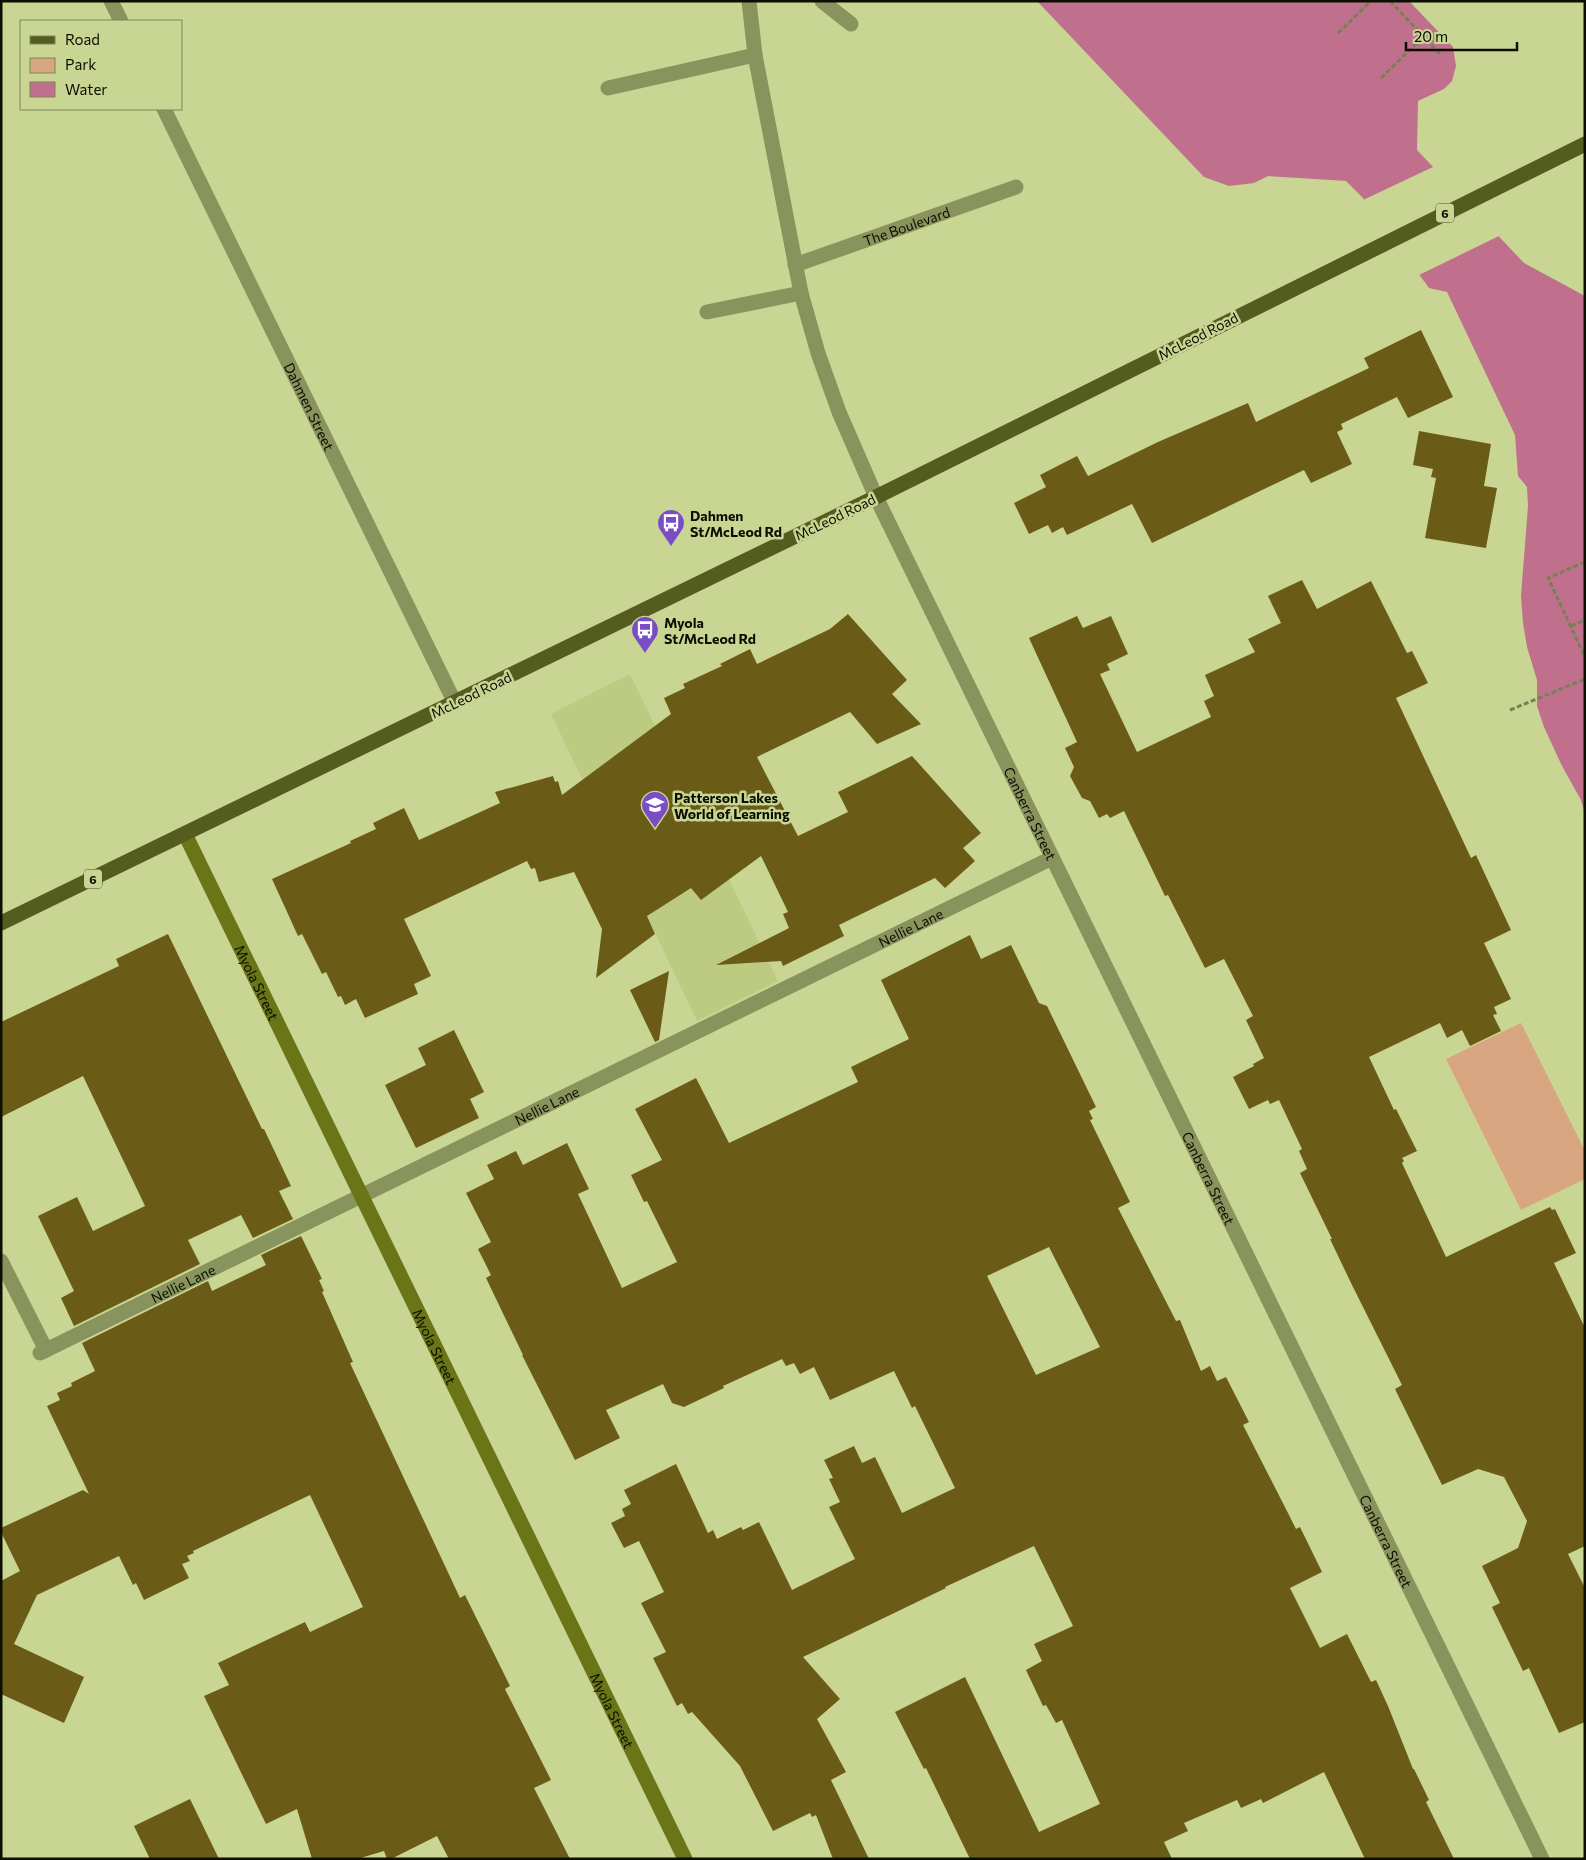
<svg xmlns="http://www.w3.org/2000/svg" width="1586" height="1860" font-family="Commissioner,sans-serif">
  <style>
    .built { fill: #bdca81 }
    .green { fill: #d8a681 }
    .water { fill: #c06f8d }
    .pier { fill: #c9d693 }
    .building { fill: #6a5c16; fill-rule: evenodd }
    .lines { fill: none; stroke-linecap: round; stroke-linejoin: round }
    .path { stroke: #778054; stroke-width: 3; stroke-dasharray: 5 2.5; stroke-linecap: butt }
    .lane { stroke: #89935d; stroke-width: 15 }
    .street { stroke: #89935d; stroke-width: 15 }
    .secondary { stroke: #697517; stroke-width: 15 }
    .primary { stroke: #545d1f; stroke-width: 15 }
    .labels { text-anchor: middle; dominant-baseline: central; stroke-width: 5; stroke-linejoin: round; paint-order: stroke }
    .shield { fill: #c9d693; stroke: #444a2c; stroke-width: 1 }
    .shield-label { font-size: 12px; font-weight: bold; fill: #0b0e00 }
    .street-label { font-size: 14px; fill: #0b0e00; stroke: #c9d693 }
    .poi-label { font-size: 14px; font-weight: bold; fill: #0b0e00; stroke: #c9d693; text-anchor: start }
  </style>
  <rect width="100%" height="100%" fill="#c9d693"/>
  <path class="built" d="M630 674 778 981 697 1021 551 714Z"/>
  <path class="green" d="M1521 1023 1585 1151V1179L1521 1210 1446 1059Z"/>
  <path class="water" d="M1037 1H1409L1453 47 1456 66 1452 81 1444 89 1418 101 1417 150 1524 263 1585 296V814L1581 800 1562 766 1544 727 1537 706V680L1527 647 1523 623 1521 596 1528 506 1527 487 1518 476 1515 435 1447 292 1429 288 1362 197 1346 181 1268 176 1254 183 1229 186 1204 177Z"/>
  <path class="pier" d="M1435 166 1501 235 1417 276 1361 201Z"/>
  <path class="building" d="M1421 330 1453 397 1408 418 1397 397 1341 424 1343 429 1337 432 1352 464 1311 483 1304 470 1152 543 1132 504 1067 535 1063 527 1052 533 1048 525 1029 534 1014 503 1046 487 1040 475 1077 456 1088 476 1158 442 1248 403 1256 422 1369 368 1364 358Z
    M1419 431 1491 444 1484 486 1497 488 1486 548 1425 538 1436 478 1431 477 1433 469 1413 465Z
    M1302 580 1317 609 1371 581 1407 653 1412 651 1428 683 1396 698 1471 858 1476 855 1511 930 1484 943 1511 999 1494 1007 1497 1014 1493 1015 1501 1031 1470 1046 1462 1030 1447 1038 1440 1023 1369 1057 1394 1110 1396 1109 1417 1151 1402 1158 1404 1161 1402 1163 1446 1257 1550 1207 1552 1210 1555 1209 1576 1253 1554 1263 1585 1328V1546L1568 1554 1585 1588V1722L1559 1733 1529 1668 1523 1671 1492 1607 1500 1603 1482 1566 1518 1548 1527 1521 1504 1477 1478 1469 1442 1485 1395 1389 1402 1385 1351 1283 1330 1239H1332L1300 1173 1307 1169 1299 1151 1302 1149 1279 1100 1270 1104 1268 1100 1249 1109 1233 1077 1254 1066 1253 1064 1264 1058 1246 1020 1253 1016 1224 959 1205 968 1168 895 1165 896 1124 811 1110 818 1107 814 1099 818 1090 801 1082 798 1070 776 1074 767 1065 748 1077 742 1029 638 1077 616 1083 628 1111 616 1128 654 1107 664 1110 670 1100 674 1137 752 1211 717 1204 701 1214 696 1205 675 1255 652 1248 639 1281 623 1268 596Z
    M848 614 907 680 892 694 921 724 877 744 850 712 757 757 798 836 848 812 838 792 912 756 981 833 963 848 975 861 945 888 935 878 839 925 844 936 783 966 781 961 716 965 789 928 783 914 788 912 761 856 701 900 691 888 647 916 655 934 596 978 602 929 574 872 539 882 535 868 531 869 527 861 404 919 431 976 414 984 418 994 365 1018 356 999 345 1005 341 996 338 997 326 972 322 974 302 934 298 936 272 879 351 843 350 841 376 829 373 823 404 808 419 840 500 803 495 792 553 776 555 782 558 781 562 795 671 714 664 698 685 688 683 684 722 666 720 664 750 649 757 664 830 629Z
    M168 934 262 1129H264L291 1186 279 1191 293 1219 253 1238 241 1215 188 1240 200 1264 74 1326 61 1298 74 1291 38 1216 77 1197 93 1231 145 1206 83 1076 1 1117V1022L119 966 116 959Z
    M970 935 981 959 1011 945 1039 1003 1047 1006 1096 1107 1089 1111 1093 1119 1090 1120 1130 1202 1118 1208 1176 1321 1180 1320 1201 1371 1210 1366 1217 1381 1226 1377 1249 1422 1243 1425 1289 1515 1296 1529 1300 1527 1322 1572 1290 1588 1320 1648 1347 1634 1371 1682 1376 1680 1388 1706 1413 1769H1414L1429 1800 1426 1802 1454 1859H1365L1324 1772 1263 1803 1261 1799 1241 1808 1237 1800 1184 1823 1188 1831 1164 1842 1172 1859H970L926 1768 924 1769 895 1712 965 1677 1039 1832 1100 1804 1062 1720 1056 1723 1046 1705 1043 1706 1026 1670 1042 1661 1034 1644 1073 1626 1034 1546 945 1587 946 1588 803 1657 840 1699 817 1719 846 1772 831 1780 869 1859H833L816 1815 812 1817 810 1813 773 1831 740 1766 692 1712 688 1714 682 1703 677 1706 653 1658 666 1652 641 1603 664 1592 639 1541 624 1548 611 1523 625 1516 622 1509 631 1504 624 1490 676 1464 708 1533 713 1530 717 1539 741 1527 743 1530 759 1522 792 1590 855 1559 829 1507 840 1502 829 1479 833 1478 824 1460 854 1446 862 1463 875 1457 902 1513 955 1488 915 1406 912 1408 894 1371 830 1400 814 1367 800 1374 794 1363 786 1366 782 1359 723 1386 724 1388 684 1407 672 1403 663 1384 606 1410 620 1438 575 1460 522 1355H523L486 1278 491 1275 478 1249 491 1242 466 1193 494 1179 487 1165 516 1151 523 1165 567 1143 589 1189 578 1194 622 1288 677 1262 647 1201 644 1202 631 1175 662 1160 635 1109 696 1078 729 1143 858 1082 851 1067 909 1039 881 980ZM1049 1247 1100 1347 1036 1375 987 1276Z
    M669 971 659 1040 655 1042 630 990Z
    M454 1030 484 1092 470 1099 479 1118 416 1148 385 1085 426 1065 418 1048Z
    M301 1236 322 1279 319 1280 324 1291 322 1292 353 1362 350 1363 460 1598 465 1595 510 1686 505 1689 551 1780 534 1788 570 1859H449L437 1836 391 1859H387L384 1851 357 1859H312L297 1809 266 1824 204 1696 229 1685 218 1663 305 1622 310 1632 363 1607 310 1495 193 1551 194 1553 187 1556 190 1561 182 1564 189 1578 144 1600 136 1583 133 1585 119 1556 37 1595 14 1644 84 1677 64 1723 1 1694V1581L20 1571 1 1532V1528L83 1490 89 1494 47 1406 60 1400 57 1393 72 1386 71 1383 95 1371 82 1343 208 1281 212 1291 266 1265 261 1255Z
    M190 1799 219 1859H150L134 1826Z"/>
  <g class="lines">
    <path class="path" d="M1390 1 1441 55
      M1338 33 1371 1
      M1381 78 1424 36
      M1585 562 1548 578 1585 657
      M1571 626 1585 620
      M1510 710 1585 679"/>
    <g class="lane">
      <path d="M749 1 755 55 801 293 818 353 839 412 876 497"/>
      <path d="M822 1 851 24"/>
      <path d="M608 88 755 55"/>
      <path id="s1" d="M795 265 1016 187"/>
      <path d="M707 312 801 293"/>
      <path d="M1 1261 46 1350"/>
      <path id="s2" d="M40 1353 1052 858"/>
    </g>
    <g class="street">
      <path d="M111 1 121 21"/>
      <path id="s3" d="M164 109 455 703"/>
      <path id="s4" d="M876 497 1542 1859"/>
    </g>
    <path class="secondary" id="s5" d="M185 834 685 1859"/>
    <path class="primary" d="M1 923 876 497 1585 144"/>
  </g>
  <defs>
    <symbol id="bus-pin" viewBox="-11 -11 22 30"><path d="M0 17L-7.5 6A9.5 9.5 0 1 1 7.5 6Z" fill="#7a4dc6" stroke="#c9d693"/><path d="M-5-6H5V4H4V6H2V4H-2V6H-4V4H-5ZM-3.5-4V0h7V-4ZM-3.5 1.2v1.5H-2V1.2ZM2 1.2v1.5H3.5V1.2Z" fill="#fff"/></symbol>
    <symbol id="school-pin" viewBox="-11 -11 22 30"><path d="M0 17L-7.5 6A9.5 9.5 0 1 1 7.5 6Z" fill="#7a4dc6" stroke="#c9d693"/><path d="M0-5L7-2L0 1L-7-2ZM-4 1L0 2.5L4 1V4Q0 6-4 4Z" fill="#fff"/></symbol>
  </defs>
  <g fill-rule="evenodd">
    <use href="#bus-pin" x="655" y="507" width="32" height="43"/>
    <use href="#bus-pin" x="629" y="614" width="32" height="43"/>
    <use href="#school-pin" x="639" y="789" width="32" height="43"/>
  </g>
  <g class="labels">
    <g class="shield">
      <rect x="1436" y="203.5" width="18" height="19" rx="4"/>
      <rect x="84" y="869.5" width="18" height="19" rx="4"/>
    </g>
    <g class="shield-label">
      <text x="1445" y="213">6</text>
      <text x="93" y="879">6</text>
    </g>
    <g class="street-label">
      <text stroke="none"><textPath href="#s1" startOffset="118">The Boulevard</textPath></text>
      <text transform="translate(1198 336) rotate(-27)">McLeod Road</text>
      <text stroke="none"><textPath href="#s3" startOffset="331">Dahmen Street</textPath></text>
      <text transform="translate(835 517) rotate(-26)">McLeod Road</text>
      <text transform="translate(471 695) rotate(-26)">McLeod Road</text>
      <text stroke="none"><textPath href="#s4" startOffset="352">Canberra Street</textPath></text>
      <text stroke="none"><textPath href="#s2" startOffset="969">Nellie Lane</textPath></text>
      <text stroke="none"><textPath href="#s5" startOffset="165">Myola Street</textPath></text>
      <text stroke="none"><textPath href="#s2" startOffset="564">Nellie Lane</textPath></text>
      <text stroke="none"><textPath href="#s4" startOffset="758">Canberra Street</textPath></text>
      <text stroke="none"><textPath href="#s2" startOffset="159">Nellie Lane</textPath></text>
      <text stroke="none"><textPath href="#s5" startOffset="570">Myola Street</textPath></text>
      <text stroke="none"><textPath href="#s4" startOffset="1162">Canberra Street</textPath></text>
      <text stroke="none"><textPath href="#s5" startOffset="975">Myola Street</textPath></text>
    </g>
    <g class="poi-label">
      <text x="690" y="515">Dahmen<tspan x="690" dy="16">St/McLeod Rd</tspan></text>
      <text x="664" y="622">Myola<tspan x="664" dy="16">St/McLeod Rd</tspan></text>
      <text x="674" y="797">Patterson Lakes<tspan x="674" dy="16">World of Learning</tspan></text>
    </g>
  </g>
  <rect width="1586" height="1860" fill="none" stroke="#0b0e00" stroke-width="5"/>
  <rect x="20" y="20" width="162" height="90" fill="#c9d693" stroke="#7d8658"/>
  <rect x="30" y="36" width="25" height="8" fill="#545d1f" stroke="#7d8658"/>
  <text x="65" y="45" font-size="15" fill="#0b0e00">Road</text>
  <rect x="30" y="58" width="25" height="15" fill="#d8a681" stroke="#7d8658"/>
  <text x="65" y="70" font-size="15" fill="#0b0e00">Park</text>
  <rect x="30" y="82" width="25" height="15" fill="#c06f8d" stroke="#7d8658"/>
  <text x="65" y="95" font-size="15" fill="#0b0e00">Water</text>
  <path d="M1406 42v8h111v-8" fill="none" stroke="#0b0e00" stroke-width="2.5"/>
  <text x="1414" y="42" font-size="15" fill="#0b0e00" stroke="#c9d693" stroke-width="4" paint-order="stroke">20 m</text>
</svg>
